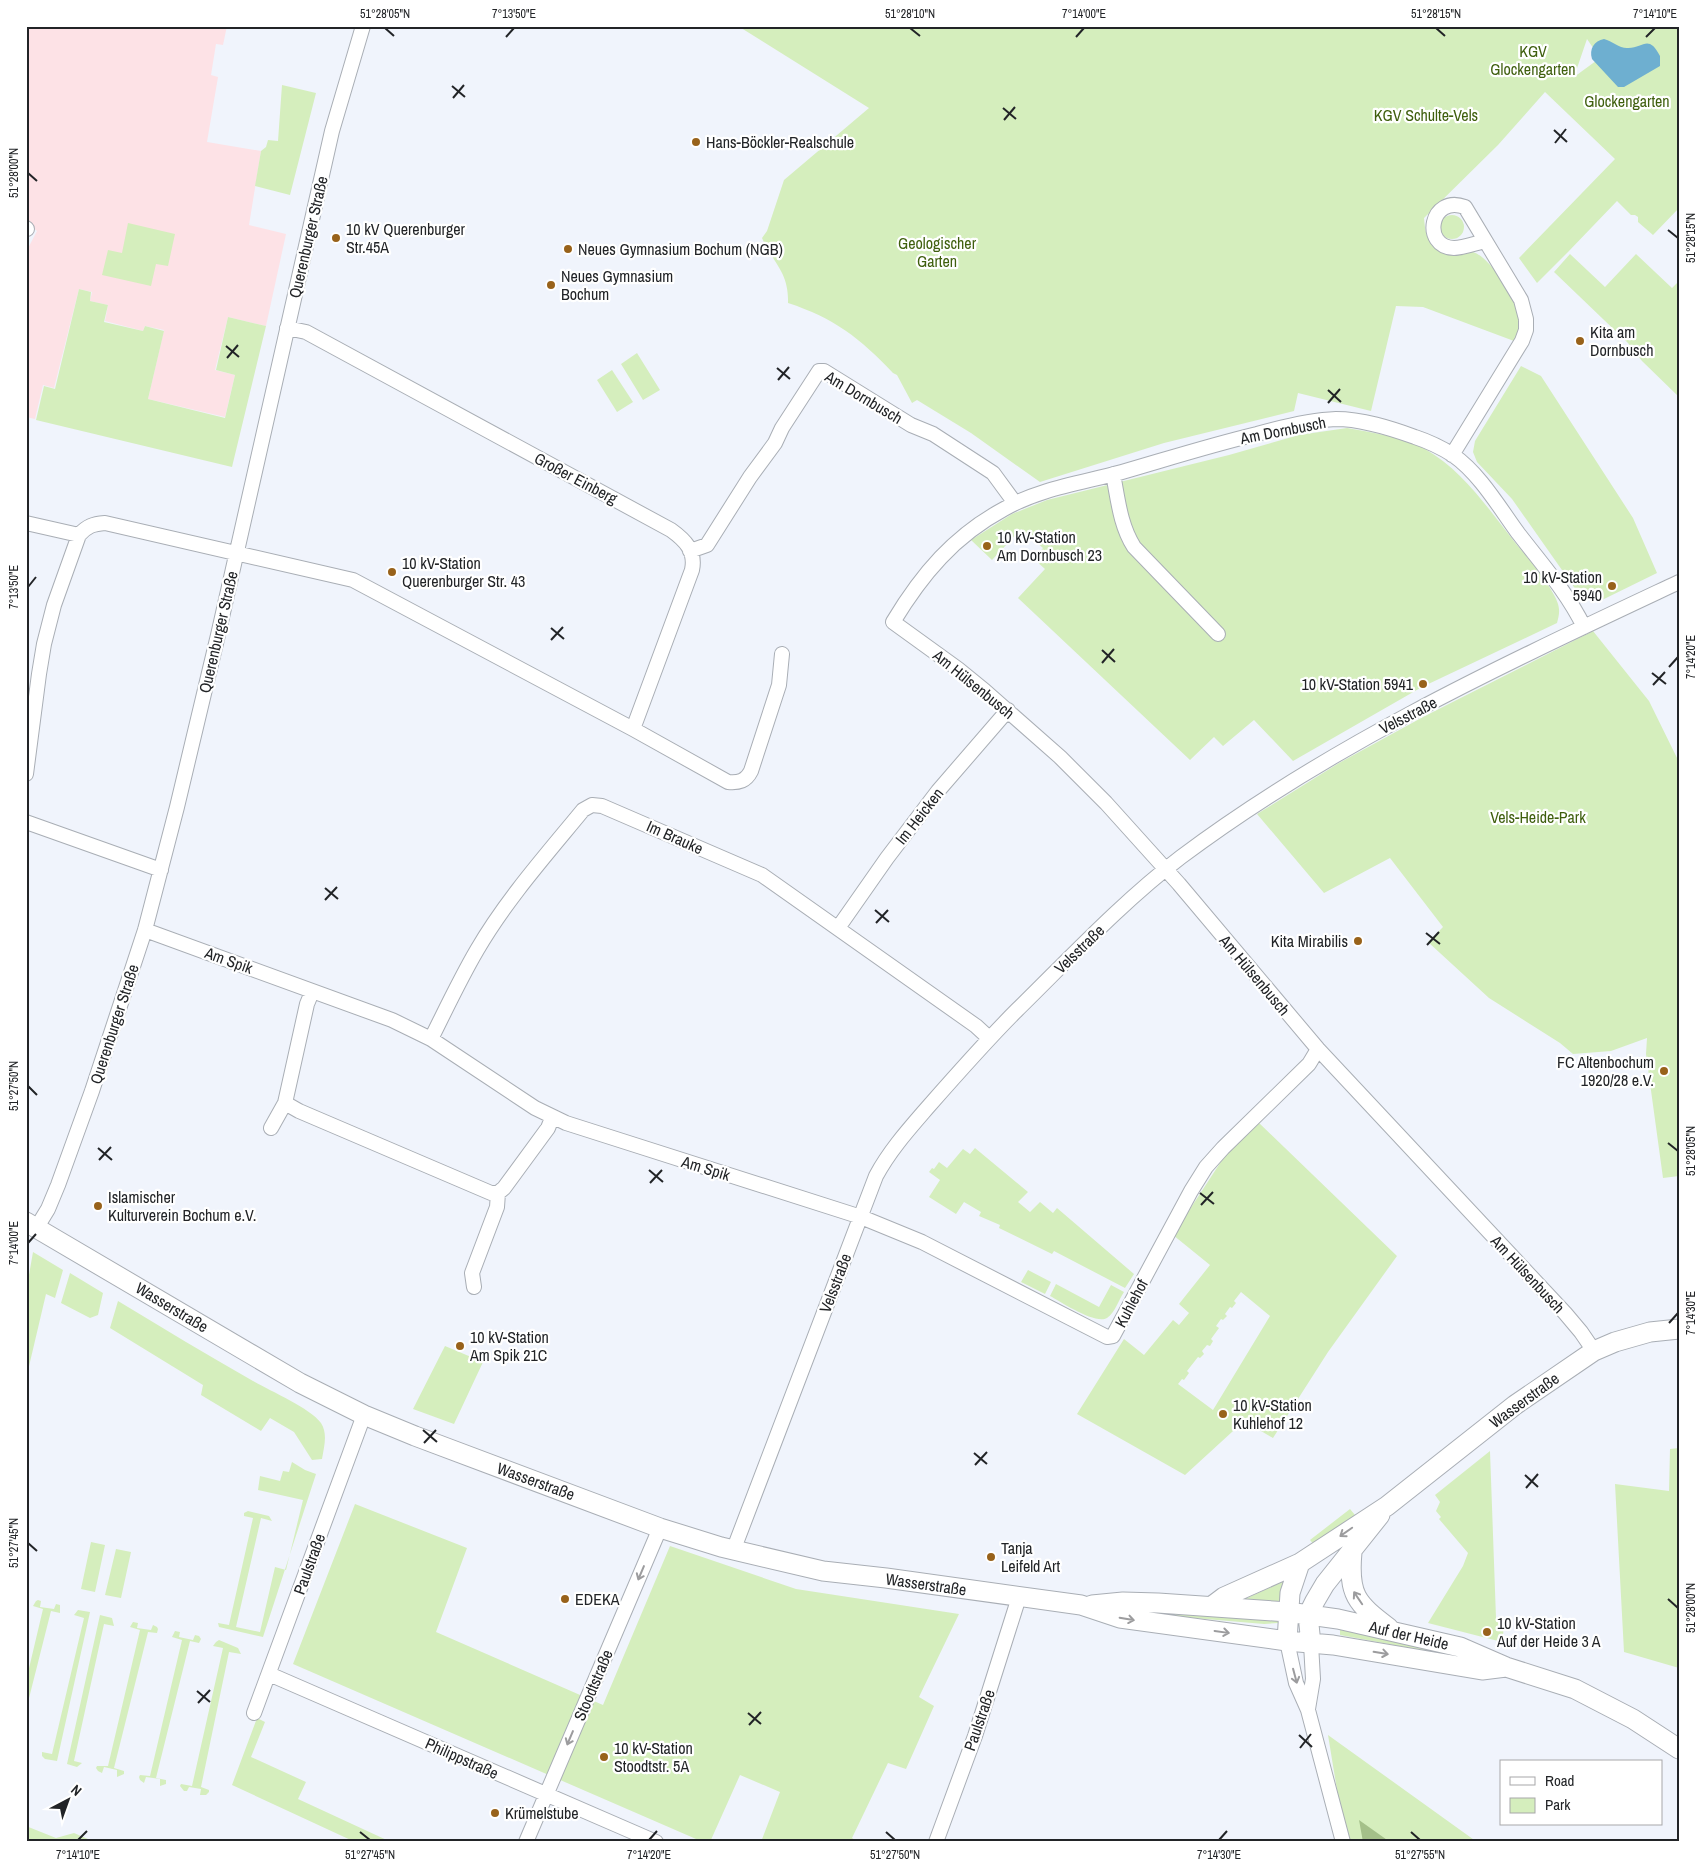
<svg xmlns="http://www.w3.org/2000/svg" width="1705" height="1868" font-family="'Archivo Narrow',sans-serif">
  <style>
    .industrial { fill: #fde2e6 }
    .green { fill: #d5eebd; fill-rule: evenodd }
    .forest { fill: #a4c089 }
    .water { fill: #6eafd0 }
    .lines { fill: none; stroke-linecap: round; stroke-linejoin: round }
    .street-casing { stroke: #a9aeb5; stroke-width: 16 }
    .secondary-casing { stroke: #a9aeb5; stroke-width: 21 }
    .street { stroke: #fff; stroke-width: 14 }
    .secondary { stroke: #fff; stroke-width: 19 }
    .oneway { stroke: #9c9c9e }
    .ticks { fill: none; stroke: #222427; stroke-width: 2 }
    .poi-dot { fill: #98621a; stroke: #fff; stroke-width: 2 }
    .labels { text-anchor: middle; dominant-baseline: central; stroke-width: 4.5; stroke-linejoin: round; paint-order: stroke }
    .park-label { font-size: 16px; fill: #3f5f0e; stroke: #fff }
    .poi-label { font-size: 16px; fill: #222427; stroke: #fff; text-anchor: start }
    .street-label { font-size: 16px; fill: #222427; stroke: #fff }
    .neatline { fill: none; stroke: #222427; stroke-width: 2 }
    .ticks-label { font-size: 12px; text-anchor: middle; fill: #222427 }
  </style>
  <rect width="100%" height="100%" fill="#f0f4fc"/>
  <path class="industrial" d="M26 26H227L223 45 216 44 211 75 218 77 207 142 261 151 249 225 286 234 266 326 228 317 215 370 235 375 225 417 148 399 164 330 145 326 143 331 105 321 108 305 90 301 92 292 79 289 54 388 43 385 35 419 26 417V252L37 231 26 222Z"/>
  <path class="green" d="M738 26H1679V208L1653 235 1638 222V217L1635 215H1631L1617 201 1568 252 1537 283 1519 258 1615 159 1545 92 1498 145 1424 218C1425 229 1426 241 1436 249 1448 258 1460 249 1473 252 1490 257 1516 298 1520 315 1521 325 1519 333 1514 341L1423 307 1396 306 1371 411 1298 393 1294 411 1164 443 1040 482 971 433 917 400 912 403 897 375 893 373C860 338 834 318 788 303 789 272 773 263 762 238L767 231 784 180 869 108ZM1587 39 1600 58 1574 77Z
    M282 85 316 93 290 195 255 186 261 151 266 147 268 140 278 141Z
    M1440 227a12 12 0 1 1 24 0a12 12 0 1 1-24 0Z
    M128 223 175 234 168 266 156 264 151 286 102 275 108 250 122 253Z
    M1570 254 1605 287 1636 254 1672 288 1679 281V397L1642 361 1628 343 1554 272Z
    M79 289 91 292 90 301 108 305 104 322 143 331 145 326 164 331 148 399 225 418 235 375 216 370 228 317 266 326 232 467 36 420 44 386 55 389Z
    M637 353 660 390 643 400 621 364Z
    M1521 366 1541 376 1633 518 1657 573 1602 600 1589 599 1576 590 1512 499 1477 462 1473 452 1475 441Z
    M612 370 633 402 617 412 597 380Z
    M1347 428C1373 433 1401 436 1425 449 1464 471 1489 510 1517 545 1528 558 1554 589 1558 604 1560 611 1559 616 1557 623L1422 687 1293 761 1254 720 1223 746 1214 737 1190 760 1018 598 1045 569 1034 559 1043 548 1021 529 992 560 971 540 1012 514 1047 500 1229 455 1299 435Z
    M1593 631 1649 701 1679 762V1176L1663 1178 1646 1054 1647 1038 1611 1051 1573 1054 1560 1043 1489 998 1428 942 1443 927 1390 858 1324 893 1257 814 1339 763 1423 717Z
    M1258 1122 1397 1256 1328 1352 1273 1438 1244 1421 1185 1475 1077 1414 1124 1339 1144 1355 1173 1320 1179 1325 1189 1313 1179 1304 1210 1265 1173 1235 1226 1154ZM1241 1292 1270 1316 1213 1410 1178 1384 1182 1379 1184 1380 1189 1373 1187 1371 1198 1357 1200 1358 1204 1354 1202 1351 1207 1345 1210 1346 1213 1341 1211 1339 1219 1328 1216 1326 1221 1319 1223 1320 1227 1316 1225 1314 1230 1307 1232 1308 1236 1303 1234 1301Z
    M975 1148 1028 1192 1018 1202 1030 1212 1040 1202 1053 1213 1057 1208 1134 1274 1125 1288 1054 1251 1052 1254 999 1228 1000 1225 979 1216 981 1212 964 1202 956 1214 929 1197 940 1180 929 1172 932 1168 934 1169 939 1162 947 1168 963 1149 970 1154Z
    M33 1252 63 1270 55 1298 46 1294 26 1379V1292Z
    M1028 1270 1051 1282 1045 1294 1021 1282Z
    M70 1273 103 1293 98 1315 90 1318 61 1303Z
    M1056 1284 1099 1307 1111 1285 1124 1292C1119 1299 1115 1313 1107 1318 1096 1325 1061 1302 1050 1296Z
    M118 1301C163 1328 207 1355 253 1381 270 1391 310 1408 321 1423 328 1434 324 1447 322 1459L312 1460 294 1432 270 1418 261 1431 201 1395 203 1385 110 1328Z
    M445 1346 483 1362 454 1424 413 1409Z
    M1679 1448V1668L1624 1652 1615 1484 1669 1491 1670 1449Z
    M1490 1451 1496 1618 1504 1627 1502 1642 1428 1623 1463 1566 1468 1553 1439 1519 1441 1517 1436 1511 1440 1502 1435 1495Z
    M292 1462 305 1470 316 1474 263 1637 219 1627 218 1623 229 1625 253 1518 244 1516V1513L248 1511 269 1516 272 1521 261 1518 236 1627 260 1632 275 1567 286 1570 303 1500 258 1490 260 1476 280 1481 283 1471 289 1472Z
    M355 1504 467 1548 436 1632 603 1705 670 1546 796 1589 959 1614 919 1697 934 1706 906 1769 888 1763 852 1838 858 1842H761L780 1792 740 1775 710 1842H703L293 1664Z
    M1350 1509 1355 1515 1314 1545 1310 1540Z
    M91 1542 105 1545 95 1592 81 1589Z
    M116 1549 131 1552 121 1598 105 1595Z
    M1286 1580 1282 1604 1245 1599Z
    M38 1600 41 1601 40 1607 54 1609 56 1604 60 1605V1613L51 1611 26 1710V1681L43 1609 33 1606 36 1601Z
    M78 1610 90 1612 57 1761 45 1759 42 1756V1752L52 1754 84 1618 74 1615Z
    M1170 1612 1278 1619V1623L1264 1624 1170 1616Z
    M100 1615 112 1618 114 1626 104 1624 74 1761 82 1763 77 1767 67 1764Z
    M133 1622 138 1623 137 1628 151 1630 153 1625 157 1627 158 1629 157 1633 148 1632 114 1768 124 1771V1774L117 1777V1770L104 1767 102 1773 98 1771 96 1768 97 1766H108L140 1630 130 1627Z
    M1340 1629 1457 1653 1458 1657 1340 1635Z
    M175 1631 180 1632 179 1637 193 1640 195 1635 199 1636 201 1639 199 1643 190 1641 156 1778 166 1780V1784L160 1786V1779L146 1777 144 1783 140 1780 139 1777 140 1775 150 1776 182 1640 172 1637Z
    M219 1640 238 1648 241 1654 229 1652 201 1787 209 1790V1792L206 1795H200L201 1789 189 1787 187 1791H184L180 1786 181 1784 192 1786 223 1648 213 1646 216 1642Z
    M257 1718 265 1722 251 1757 306 1782 298 1799 391 1842H355L232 1785Z
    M1328 1735 1477 1842H1351L1339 1802Z
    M26 1826 56 1838 74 1833 95 1842H26Z"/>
  <path class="forest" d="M1359 1820 1390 1842H1363Z"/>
  <path class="water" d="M1604 39C1612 41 1619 48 1627 48 1643 49 1648 33 1660 56V66L1624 87H1618L1592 59C1589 49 1594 41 1604 39Z"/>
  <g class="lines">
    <defs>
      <path id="street" d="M26 228 27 229
        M287 328 306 332 671 530C685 540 696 551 692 570L633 729
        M1452 455 1522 341 1526 330V319L1521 300 1465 207C1430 194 1421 247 1454 248 1463 248 1476 243 1485 241
        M1113 474C1118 499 1120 525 1134 547L1218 634
        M26 523 79 535
        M690 551 707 545 750 477 775 443 782 428 819 371H824L911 425 933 434 993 473 1015 503
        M1584 627C1567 592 1541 563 1518 533 1499 507 1480 474 1453 455 1442 448 1427 441 1415 437 1390 428 1362 419 1336 419 1309 420 1282 427 1257 434 1211 445 1167 459 1122 472 1082 483 1041 488 1004 509 954 536 922 574 893 622L958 669 985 691 1060 757 1106 803 1179 884 1318 1049 1565 1313 1581 1332 1594 1351
        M26 774 39 674 44 644 54 605 79 535C87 526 93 524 105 523L353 580 633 729 728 782C739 783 746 781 751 771L779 685 782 654
        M26 822 161 870
        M838 928 887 858 938 791 1008 710
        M145 930 392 1020 431 1039 535 1108 566 1123 861 1217 922 1242 1107 1337 1113 1336 1191 1191 1206 1167 1223 1148 1309 1064 1318 1049
        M312 992 307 1004 285 1103 299 1111 491 1193H498L504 1188 548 1128 552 1118
        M431 1039C446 1009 460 979 477 950 506 900 546 855 583 810L592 805 602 806 762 875 976 1026 989 1038
        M271 1128 285 1103
        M37 1227 48 1209 58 1185 92 1091 145 930 177 807 218 635 332 131 363 26
        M474 1287 472 1273 497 1207 498 1193
        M733 1551 876 1176C890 1150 909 1129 928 1107 957 1074 986 1041 1017 1010 1070 958 1122 902 1181 857 1333 743 1507 663 1679 582
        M1287 1641 1296 1683 1308 1710 1343 1842
        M269 1674 656 1842
        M1308 1709 1313 1679 1311 1644
        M254 1713 364 1415
        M526 1842 660 1528
        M936 1842 975 1736 1019 1597"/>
      <path id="secondary" d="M26 1222 300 1383 364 1415 415 1436 660 1528 721 1547 823 1571 886 1578 1081 1605 1120 1618 1287 1641 1333 1645 1482 1670 1506 1667
        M1352 1552C1348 1595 1356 1603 1389 1628
        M1092 1605 1123 1602 1158 1603 1288 1612 1338 1619 1460 1647 1506 1667 1575 1689 1633 1719 1679 1749
        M1212 1606 1224 1597 1300 1563 1387 1506 1515 1405 1594 1351 1615 1342 1650 1332 1679 1329
        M1287 1641 1290 1593 1300 1563
        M1311 1644 1308 1615 1315 1601 1325 1584 1380 1515"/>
    </defs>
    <use href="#street" class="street-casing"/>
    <use href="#secondary" class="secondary-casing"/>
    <use href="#street" class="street"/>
    <use href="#secondary" class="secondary"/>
  </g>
  <defs><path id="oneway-shaft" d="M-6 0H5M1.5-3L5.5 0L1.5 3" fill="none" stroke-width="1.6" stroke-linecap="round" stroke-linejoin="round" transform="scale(1.25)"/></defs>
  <g class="oneway">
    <use href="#oneway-shaft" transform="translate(1346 1532) rotate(145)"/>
    <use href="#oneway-shaft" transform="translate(641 1573) rotate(113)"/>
    <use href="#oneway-shaft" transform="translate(1358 1598) rotate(-124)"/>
    <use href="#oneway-shaft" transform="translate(1127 1619) rotate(10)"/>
    <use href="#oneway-shaft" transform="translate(1222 1632) rotate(8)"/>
    <use href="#oneway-shaft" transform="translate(1381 1653) rotate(9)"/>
    <use href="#oneway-shaft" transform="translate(1295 1676) rotate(75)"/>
    <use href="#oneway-shaft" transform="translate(570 1738) rotate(113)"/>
  </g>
  <path class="ticks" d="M385 28 394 36M910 28 920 36M1436 28 1445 36M506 37 514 28M1076 37 1084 28M1646 37 1655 28M452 86 465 97M453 98 464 85M1003 108 1016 119M1004 120 1015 107M1554 130 1567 142M1555 143 1566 129M28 173 37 181M1668 230 1678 238M226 346 239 357M227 358 238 345M777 368 790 379M778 380 789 367M1328 390 1341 402M1328 403 1340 389M28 587 36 577M551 628 564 639M551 640 563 627M1102 650 1115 662M1102 663 1114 649M1669 667 1678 657M1652 673 1666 684M1653 685 1665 672M325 888 338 899M325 900 337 887M875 910 889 922M876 923 888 910M1426 933 1440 944M1427 945 1439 932M28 1086 37 1095M1668 1143 1678 1151M98 1148 112 1160M99 1160 111 1147M649 1170 663 1182M650 1183 662 1170M1200 1193 1214 1204M1201 1205 1213 1192M28 1243 36 1234M1669 1323 1678 1313M423 1430 437 1442M424 1443 436 1430M974 1453 987 1464M975 1465 987 1452M1525 1475 1538 1487M1526 1488 1538 1474M28 1543 37 1551M1668 1599 1678 1608M197 1691 210 1702M198 1703 210 1690M748 1713 761 1724M749 1725 761 1712M1299 1735 1312 1747M1300 1748 1311 1734M360 1832 370 1840M886 1832 895 1840M1411 1832 1420 1840M78 1840 87 1831M649 1840 657 1831M1219 1840 1227 1831"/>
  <g class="poi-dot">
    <circle cx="696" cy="142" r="5"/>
    <circle cx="336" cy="238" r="5"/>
    <circle cx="568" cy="249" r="5"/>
    <circle cx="551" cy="285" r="5"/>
    <circle cx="1580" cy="341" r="5"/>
    <circle cx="987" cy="546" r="5"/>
    <circle cx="392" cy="572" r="5"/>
    <circle cx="1612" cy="586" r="5"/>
    <circle cx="1423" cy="684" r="5"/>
    <circle cx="1358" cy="941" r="5"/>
    <circle cx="1664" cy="1071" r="5"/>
    <circle cx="98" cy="1206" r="5"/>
    <circle cx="460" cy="1346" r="5"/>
    <circle cx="1223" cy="1414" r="5"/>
    <circle cx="991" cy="1557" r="5"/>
    <circle cx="565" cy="1599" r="5"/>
    <circle cx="1487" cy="1632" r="5"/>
    <circle cx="604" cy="1757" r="5"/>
    <circle cx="495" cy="1813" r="5"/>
  </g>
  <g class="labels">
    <g class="park-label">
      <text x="1533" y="51">KGV<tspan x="1533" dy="18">Glockengarten</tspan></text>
      <text x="1627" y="101">Glockengarten</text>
      <text x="1426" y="115">KGV Schulte-Vels</text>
      <text x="937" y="243">Geologischer<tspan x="937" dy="18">Garten</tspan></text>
      <text x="1538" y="817">Vels-Heide-Park</text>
    </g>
    <g class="poi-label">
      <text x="706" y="142">Hans-Böckler-Realschule</text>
      <text x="346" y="229">10 kV Querenburger<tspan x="346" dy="18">Str.45A</tspan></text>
      <text x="578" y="249">Neues Gymnasium Bochum (NGB)</text>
      <text x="561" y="276">Neues Gymnasium<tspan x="561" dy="18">Bochum</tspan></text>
      <text x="1590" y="332">Kita am<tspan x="1590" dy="18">Dornbusch</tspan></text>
      <text x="997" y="537">10 kV-Station<tspan x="997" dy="18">Am Dornbusch 23</tspan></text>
      <text x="402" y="563">10 kV-Station<tspan x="402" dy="18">Querenburger Str. 43</tspan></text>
      <text x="1602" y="577" text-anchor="end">10 kV-Station<tspan x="1602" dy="18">5940</tspan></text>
      <text x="1413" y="684" text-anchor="end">10 kV-Station 5941</text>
      <text x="1348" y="941" text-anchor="end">Kita Mirabilis</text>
      <text x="1654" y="1062" text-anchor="end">FC Altenbochum<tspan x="1654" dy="18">1920/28 e.V.</tspan></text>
      <text x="108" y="1197">Islamischer<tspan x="108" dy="18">Kulturverein Bochum e.V.</tspan></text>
      <text x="470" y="1337">10 kV-Station<tspan x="470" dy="18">Am Spik 21C</tspan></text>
      <text x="1233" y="1405">10 kV-Station<tspan x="1233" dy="18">Kuhlehof 12</tspan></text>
      <text x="1001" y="1548">Tanja<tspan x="1001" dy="18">Leifeld Art</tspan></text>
      <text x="575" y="1599">EDEKA</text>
      <text x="1497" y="1623">10 kV-Station<tspan x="1497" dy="18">Auf der Heide 3 A</tspan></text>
      <text x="614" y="1748">10 kV-Station<tspan x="614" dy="18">Stoodtstr. 5A</tspan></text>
      <text x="505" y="1813">Krümelstube</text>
    </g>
    <g class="street-label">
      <text transform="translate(308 237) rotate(-77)">Querenburger Straße</text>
      <text transform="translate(864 397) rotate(31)">Am Dornbusch</text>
      <text transform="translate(1283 430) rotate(-11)">Am Dornbusch</text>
      <text transform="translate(576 478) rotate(28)">Großer Einberg</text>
      <text transform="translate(218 632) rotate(-77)">Querenburger Straße</text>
      <text transform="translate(974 684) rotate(39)">Am Hülsenbusch</text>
      <text transform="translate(1408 715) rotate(-27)">Velsstraße</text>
      <text transform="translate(919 816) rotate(-52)">Im Heicken</text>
      <text transform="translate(675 837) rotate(24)">Im Brauke</text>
      <text transform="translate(1079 949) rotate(-44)">Velsstraße</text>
      <text transform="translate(229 960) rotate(20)">Am Spik</text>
      <text transform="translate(1255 975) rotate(50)">Am Hülsenbusch</text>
      <text transform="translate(114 1024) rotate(-72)">Querenburger Straße</text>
      <text transform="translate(706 1168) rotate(17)">Am Spik</text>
      <text transform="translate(1528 1274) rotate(47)">Am Hülsenbusch</text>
      <text transform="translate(835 1283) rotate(-69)">Velsstraße</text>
      <text transform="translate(1131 1303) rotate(-62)">Kuhlehof</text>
      <text transform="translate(172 1307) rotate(31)">Wasserstraße</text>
      <text transform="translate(1524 1400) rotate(-36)">Wasserstraße</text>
      <text transform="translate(536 1481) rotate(20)">Wasserstraße</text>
      <text transform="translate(309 1564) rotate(-70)">Paulstraße</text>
      <text transform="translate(926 1584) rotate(8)">Wasserstraße</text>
      <text transform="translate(1409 1635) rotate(13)">Auf der Heide</text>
      <text transform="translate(593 1685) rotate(-67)">Stoodtstraße</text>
      <text transform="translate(979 1720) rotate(-71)">Paulstraße</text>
      <text transform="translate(462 1758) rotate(24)">Philippstraße</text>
    </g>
  </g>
  <rect width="1705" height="1868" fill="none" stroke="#ffffff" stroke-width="55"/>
  <rect x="1500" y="1760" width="162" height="65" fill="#ffffff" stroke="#a7a7a9"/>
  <rect x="1510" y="1777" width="25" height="8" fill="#ffffff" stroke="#a7a7a9"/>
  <text x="1545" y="1786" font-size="15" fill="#222427">Road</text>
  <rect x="1510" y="1798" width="25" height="15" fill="#d5eebd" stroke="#a7a7a9"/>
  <text x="1545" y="1810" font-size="15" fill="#222427">Park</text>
  <g transform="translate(68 1800) rotate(41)" stroke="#ffffff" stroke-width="4" paint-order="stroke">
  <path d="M0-4L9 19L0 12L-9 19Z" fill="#222427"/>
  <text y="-8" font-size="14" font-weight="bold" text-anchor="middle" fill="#222427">N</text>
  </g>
  <rect x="28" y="28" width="1650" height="1812" class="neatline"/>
  <g class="ticks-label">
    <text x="385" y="18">51°28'05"N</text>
    <text x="514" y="18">7°13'50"E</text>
    <text x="910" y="18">51°28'10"N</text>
    <text x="1084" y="18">7°14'00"E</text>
    <text x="1436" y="18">51°28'15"N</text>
    <text x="1655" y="18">7°14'10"E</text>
    <text transform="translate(14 173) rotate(-90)" y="4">51°28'00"N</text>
    <text transform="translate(1691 238) rotate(-90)" y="4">51°28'15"N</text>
    <text transform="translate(14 587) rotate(-90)" y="4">7°13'50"E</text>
    <text transform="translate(1691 657) rotate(-90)" y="4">7°14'20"E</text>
    <text transform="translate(14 1086) rotate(-90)" y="4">51°27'50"N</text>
    <text transform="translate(1691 1151) rotate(-90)" y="4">51°28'05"N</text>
    <text transform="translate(14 1243) rotate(-90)" y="4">7°14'00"E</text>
    <text transform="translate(1691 1313) rotate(-90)" y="4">7°14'30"E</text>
    <text transform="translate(14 1543) rotate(-90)" y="4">51°27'45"N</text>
    <text transform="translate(1691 1608) rotate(-90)" y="4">51°28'00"N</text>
    <text x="78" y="1859">7°14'10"E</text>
    <text x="370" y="1859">51°27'45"N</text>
    <text x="649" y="1859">7°14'20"E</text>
    <text x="895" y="1859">51°27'50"N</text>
    <text x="1219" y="1859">7°14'30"E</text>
    <text x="1420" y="1859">51°27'55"N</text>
  </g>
</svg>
